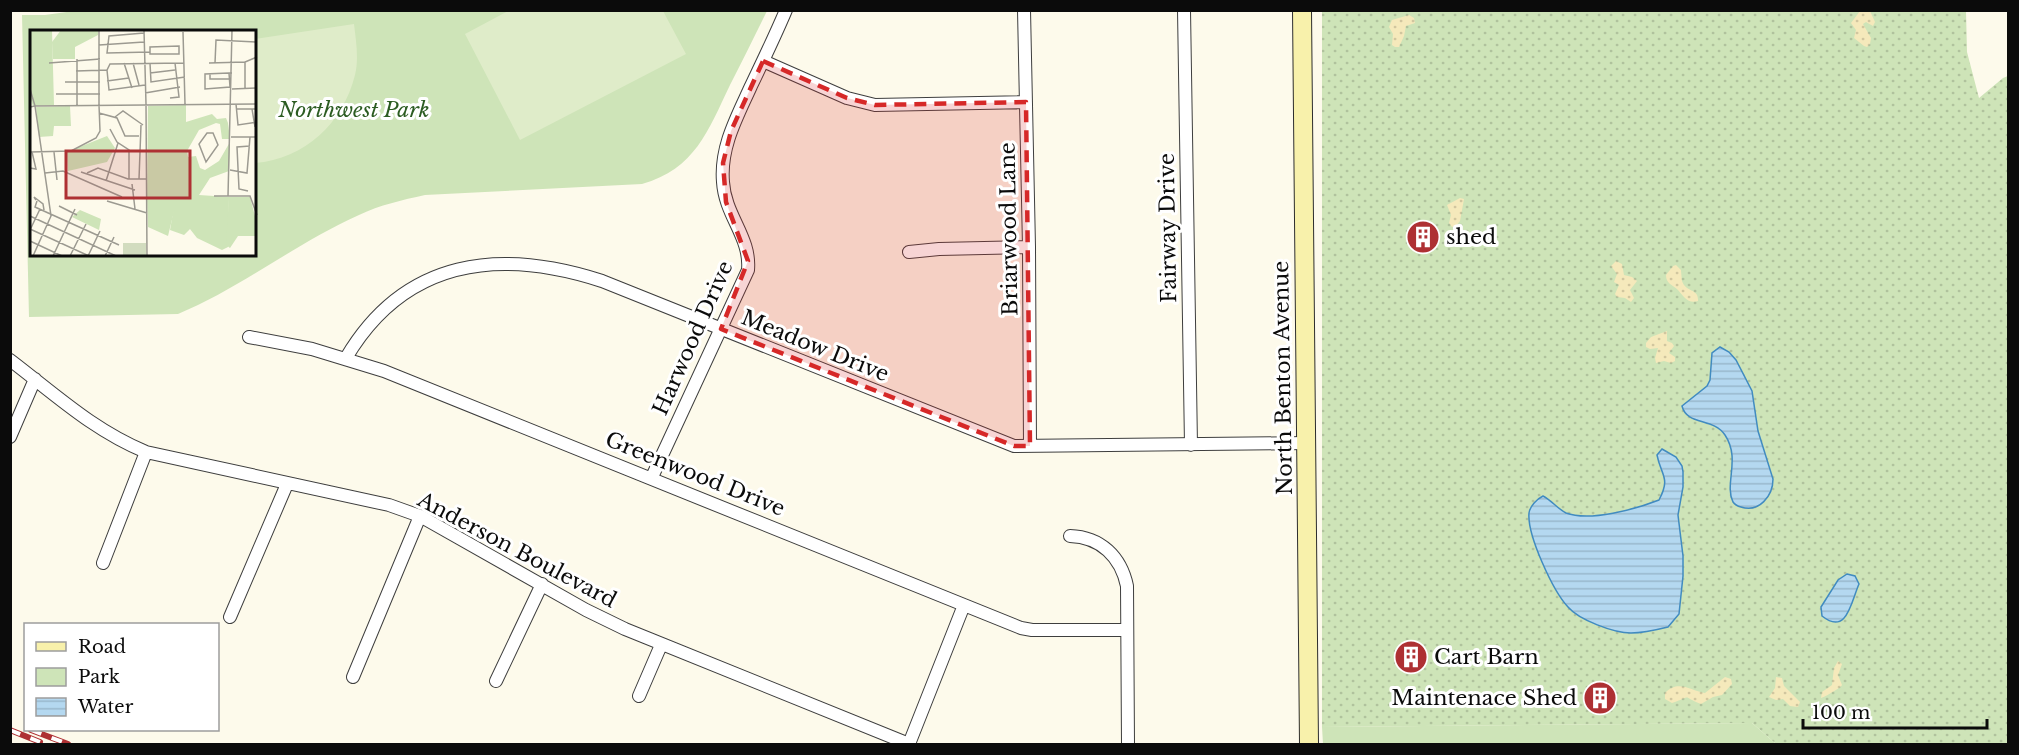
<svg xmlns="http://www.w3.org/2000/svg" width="2019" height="755" font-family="'Libre Baskerville',serif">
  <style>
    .grass { fill: url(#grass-dots) }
    .sand { fill: url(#sand-dots) }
    .park { fill: #cee4b8; fill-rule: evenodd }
    .pitch { fill: #dfecc9 }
    .water { fill: url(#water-rules); stroke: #418bc0; stroke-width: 1.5 }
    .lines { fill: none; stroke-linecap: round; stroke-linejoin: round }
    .minor-casing { stroke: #3e3e3e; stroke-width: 14 }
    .secondary-casing { stroke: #2d2d2d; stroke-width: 20 }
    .minor { stroke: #fff; stroke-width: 12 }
    .secondary { stroke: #f8f1ab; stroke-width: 18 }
    .rail-casing { stroke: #ae3033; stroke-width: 6 }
    .rail { stroke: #fff; stroke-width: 4; stroke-dasharray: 11; stroke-linecap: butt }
    .marked { fill: #d62828; fill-opacity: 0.2; stroke: #d62828; stroke-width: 4.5; stroke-dasharray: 12 8; stroke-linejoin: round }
    .labels { text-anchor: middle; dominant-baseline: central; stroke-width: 6; stroke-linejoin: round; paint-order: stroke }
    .park-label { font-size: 21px; font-style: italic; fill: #2c5c22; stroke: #fff }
    .street-label { font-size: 21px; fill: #0b0b0b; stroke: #fff }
    .poi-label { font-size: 21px; fill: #0b0b0b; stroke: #fff; text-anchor: start }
    .inset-road { fill: none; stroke: #9c9a91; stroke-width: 1.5 }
    .view { fill: #ae3033; fill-opacity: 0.15; stroke: #ae3033; stroke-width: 3 }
    .inset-edge { fill: none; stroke: #0b0b0b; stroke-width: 3 }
  </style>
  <defs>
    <pattern id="grass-dots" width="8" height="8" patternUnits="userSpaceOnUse" patternTransform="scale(1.5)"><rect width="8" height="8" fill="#cee4b8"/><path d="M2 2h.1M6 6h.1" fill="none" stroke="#b0c29d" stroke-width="1.8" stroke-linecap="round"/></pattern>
    <pattern id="sand-dots" width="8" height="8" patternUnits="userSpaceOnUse" patternTransform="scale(1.5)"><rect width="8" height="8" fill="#f5e9bb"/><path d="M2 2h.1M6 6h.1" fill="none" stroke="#d1c69f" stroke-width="1.8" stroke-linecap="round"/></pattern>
    <pattern id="water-rules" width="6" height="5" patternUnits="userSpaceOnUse" patternTransform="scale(1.5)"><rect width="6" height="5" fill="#b4d8f0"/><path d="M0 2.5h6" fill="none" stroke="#99b8cc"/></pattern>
  </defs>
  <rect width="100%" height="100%" fill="#fdfaeb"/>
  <path class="grass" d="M1322 11H1966L1967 52 1979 98 2003 78 2008 76V744H1776L1752 723 1322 727Z"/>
  <path class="sand" d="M1860 11H1870L1875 22 1873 26 1866 22 1863 24 1871 38 1870 44 1867 47 1864 46 1854 38 1856 30 1851 23Z
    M1409 15 1414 18 1415 23 1406 26 1404 36 1399 47H1395L1392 45 1393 34 1389 27 1392 20Z
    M1460 198 1464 199 1460 221 1456 226 1452 227 1449 223 1451 215 1447 205Z
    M1616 261 1622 264 1624 275 1632 277 1637 281 1630 290 1634 298 1631 302 1625 298 1617 297 1615 294 1619 285 1614 282 1617 274 1611 266Z
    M1676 265 1681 270C1681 271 1682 281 1682 281 1686 293 1699 288 1698 301 1688 304 1684 297 1678 290 1672 284 1666 284 1666 275L1673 266Z
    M1667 331V341L1672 343 1674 346 1669 353 1675 357V361L1671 363 1664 361 1656 363 1655 358 1658 348 1650 349 1646 347V343L1651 337Z
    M1838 661 1842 664 1838 675 1842 685C1840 688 1825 697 1821 698L1822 692 1832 685 1834 668Z
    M1725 677 1731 679 1732 684 1722 695 1713 697 1701 704C1680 696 1695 695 1672 703L1665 699V693C1679 679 1690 691 1705 693Z
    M1776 677 1782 678 1784 686 1800 702 1798 707 1790 706 1783 699 1776 700 1769 697 1775 688Z"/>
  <path class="park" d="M81 10 767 11C755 35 743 60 730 85 708 131 695 169 642 184L425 195C402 200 380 205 359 215 296 243 241 288 178 314L29 317 22 15H45ZM32 32H255V255H32Z
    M1752 723 1776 744H1323L1322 727Z"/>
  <path class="pitch" d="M510 10 663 11 686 54 520 140 465 34Z
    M354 24C356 41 359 59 355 75 343 123 305 159 255 163V39Z"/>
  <path class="water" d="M1720 347 1729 352 1736 360 1752 391 1758 431 1773 479C1773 496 1759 513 1741 507 1737 506 1735 505 1733 502 1724 484 1741 459 1725 435 1713 417 1687 426 1682 406L1707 386 1710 380 1712 353Z
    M1662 449 1676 457 1682 466 1683 472V487L1678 515 1683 556V576L1679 614 1668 627C1656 630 1643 633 1631 633 1614 633 1579 620 1568 607 1553 591 1527 535 1529 513 1530 506 1537 499 1543 496 1551 500 1558 509 1566 513 1590 522 1636 509 1659 500 1671 477 1661 476 1657 455Z
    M1847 574 1855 576 1859 584C1851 602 1847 636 1822 616L1821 607 1838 580Z"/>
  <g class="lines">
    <defs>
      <path id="minor" d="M1024 10 1029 247 1030 446
        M1184 10 1191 445
        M763 61 847 98 875 105 1026 102
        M909 252 939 249 1029 247
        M249 337 312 349 384 371 1021 628 1032 630H1127
        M346 358C405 258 500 248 602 281L1014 446 1307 443
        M10 360C56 395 93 430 146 452L389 505 420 516 586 610 625 629 909 744
        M10 437 35 379
        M652 477 748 270C751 237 725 216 723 182 720 147 737 117 751 86 763 61 775 36 786 10
        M1070 536C1101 537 1121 557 1127 586L1128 744
        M103 563 146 452
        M230 617 287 484
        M353 677 420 516
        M496 681 542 584
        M639 696 661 645
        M909 744 964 605"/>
      <path id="secondary" d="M1302 10 1309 744"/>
    </defs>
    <use href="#minor" class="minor-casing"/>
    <use href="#secondary" class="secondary-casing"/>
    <use href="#minor" class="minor"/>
    <use href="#secondary" class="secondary"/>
    <defs>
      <path id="rail" d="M10 730 40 742
        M31 730 68 744"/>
    </defs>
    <use href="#rail" class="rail-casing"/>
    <use href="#rail" class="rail"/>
  </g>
  <path class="marked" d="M763 61 847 98 875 105 1026 102 1030 446H1014L721 329 748 261 726 202 723 163 731 131Z"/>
  <defs>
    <symbol id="building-disc" viewBox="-11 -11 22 22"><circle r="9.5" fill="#ae3033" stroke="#fff"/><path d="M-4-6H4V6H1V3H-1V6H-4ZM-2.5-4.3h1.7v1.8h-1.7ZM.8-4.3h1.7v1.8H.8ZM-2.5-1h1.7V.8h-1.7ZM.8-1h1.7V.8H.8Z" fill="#fff"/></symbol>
  </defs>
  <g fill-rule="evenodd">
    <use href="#building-disc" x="1404" y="218" width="38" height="38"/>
    <use href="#building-disc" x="1392" y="638" width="38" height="38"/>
    <use href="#building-disc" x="1581" y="679" width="38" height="38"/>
  </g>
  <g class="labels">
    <g class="park-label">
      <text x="354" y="110">Northwest Park</text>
    </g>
    <g class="street-label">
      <text transform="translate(1168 228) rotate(-91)">Fairway Drive</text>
      <text transform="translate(1009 229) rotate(-91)">Briarwood Lane</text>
      <text transform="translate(693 338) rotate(-66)">Harwood Drive</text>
      <text transform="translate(815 346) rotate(22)">Meadow Drive</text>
      <text transform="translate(1283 378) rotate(-91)">North Benton Avenue</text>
      <text transform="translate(695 474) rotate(22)">Greenwood Drive</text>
      <text transform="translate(517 550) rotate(28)">Anderson Boulevard</text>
    </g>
    <g class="poi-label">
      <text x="1446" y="237">shed</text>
      <text x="1434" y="657">Cart Barn</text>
      <text x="1577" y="698" text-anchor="end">Maintenace Shed</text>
    </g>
  </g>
  <g transform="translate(30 30)">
    <rect width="226" height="226" fill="#fdfaeb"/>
    <path d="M156 75V92L182 84 187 89 196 88 198 93 200 109H192L190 94 186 93 169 100 157 121 158 127 166 126 170 138 175 140 189 131 200 112 199 141 180 148 169 165 199 167 198 217 192 220 167 208 160 199 154 205 140 200 144 177 117 166 118 76Z" fill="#cee4b8"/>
    <path d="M31 0H68V5L45 17V29H23L22 12Z" fill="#cee4b8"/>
    <path d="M93 213H116V226H93Z" fill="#d2dcbf"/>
    <path d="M0 0H22L24 75 3 76 0 67ZM40 76 41 96H24L23 106 9 107 6 77ZM77 106 85 118 77 132 38 141 37 122ZM117 166 147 169 138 206 118 197ZM199 167H220L226 190V206H208L200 218 196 215ZM50 180 71 189 69 200 42 187Z" fill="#cee4b8"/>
    <path class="inset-road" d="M114 0 116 74M153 2 155 74M114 3 79 6 77 23 120 22M69 15 114 12M149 16V24H120V17ZM19 33 70 29M94 33 102 58M103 33 109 55M120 33 121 52 155 47M179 33 215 32M185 33 186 10 227 12M77 40 79 60 115 55M46 41 77 40 80 34 154 33M120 43 145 40M199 43 200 57 175 59V44L199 43H202M180 44V49H199M77 51 99 48M35 52H70M215 58V32L227 27M0 59 5 76 0 77M202 59 227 58M115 63 150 57M26 64H70M140 68 149 67 145 33M116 74 117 226M206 74 208 95 227 92M47 75V29M69 75V0M206 79H227M222 79 225 97M69 83 87 88 95 106H109M85 87 93 81 113 95M80 99 87 112 99 120V149M177 103H183L188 115 176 132 169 114ZM201 107H227M0 122 41 121 66 108 70 101 69 75M24 122 27 150M0 138 6 139 2 122M200 140 217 143 220 107M51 142 105 160M15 143 33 141 92 167M57 143 68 138 98 149H116M109 149 111 95M76 151 88 113M102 154 105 179M218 161 209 159 207 117 220 116M184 166H220L227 185M198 166 202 0M6 170 4 167 13 174 14 180M7 171 5 177 89 215M77 171 117 183M29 176 47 185M0 186 86 226M0 199 59 226M0 200 10 179M0 211 32 226M3 226 21 186 5 76 227 74M23 226 45 179M40 226 56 194M58 226 70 201M75 226 84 207"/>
    <path class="view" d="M36 121H160V168H36Z"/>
    <rect width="226" height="226" class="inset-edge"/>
  </g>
  <rect width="2019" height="755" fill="none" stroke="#0b0b0b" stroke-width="24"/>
  <rect x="24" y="623" width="195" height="108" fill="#ffffff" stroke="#9d9d9d" stroke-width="1.5"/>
  <rect x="36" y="642" width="30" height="9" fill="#f8f1ab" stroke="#9d9d9d" stroke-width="1.5"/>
  <text x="78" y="653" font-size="18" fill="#0b0b0b">Road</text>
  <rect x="36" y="668" width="30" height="18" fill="#cee4b8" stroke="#9d9d9d" stroke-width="1.5"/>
  <text x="78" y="683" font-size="18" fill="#0b0b0b">Park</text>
  <rect x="36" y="698" width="30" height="18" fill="url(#water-rules)" stroke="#9d9d9d" stroke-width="1.5"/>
  <text x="78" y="713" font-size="18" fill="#0b0b0b">Water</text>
  <path d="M1803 719v9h184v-9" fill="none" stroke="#0b0b0b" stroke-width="3"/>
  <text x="1812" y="719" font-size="18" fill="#0b0b0b" stroke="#ffffff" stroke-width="4.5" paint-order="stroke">100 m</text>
</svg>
